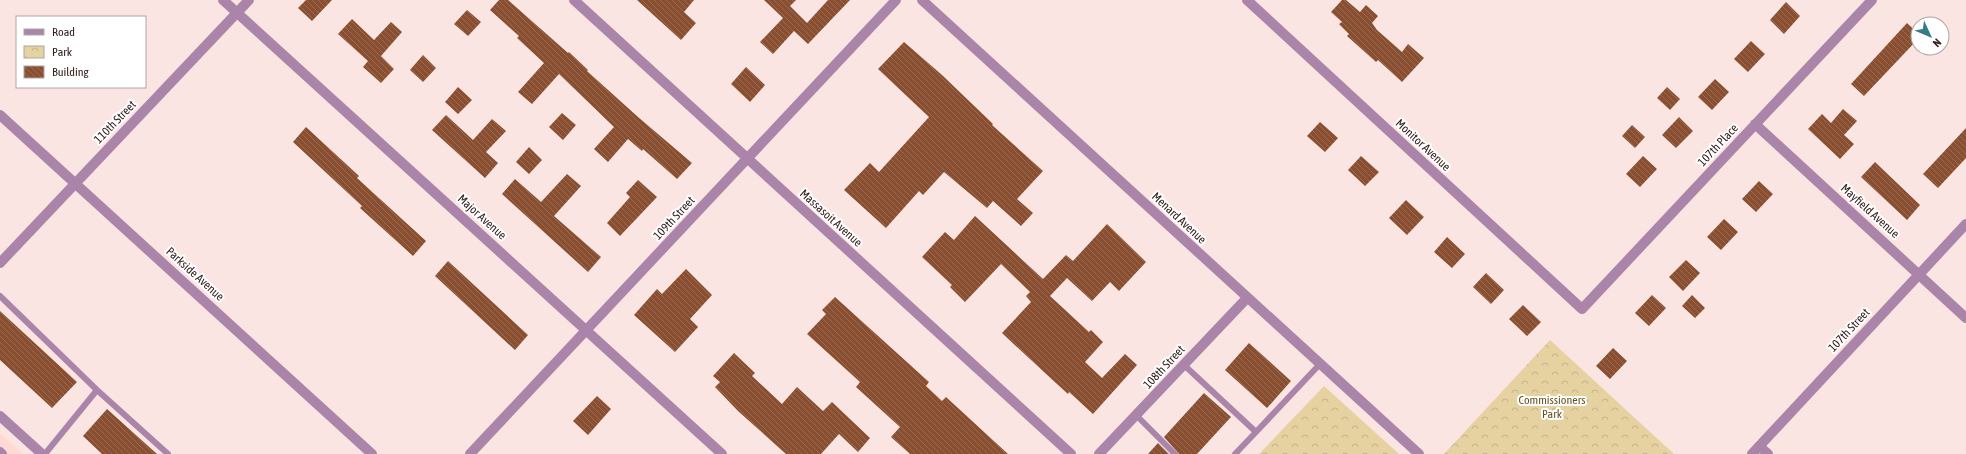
<svg xmlns="http://www.w3.org/2000/svg" width="1966" height="454" font-family="'Asap Condensed',sans-serif">
  <style>
    .built { fill: #ffdad5 }
    .park { fill: url(#park-crowns) }
    .building { fill: url(#building-back-hatch) }
    .lines { fill: none; stroke-linecap: round; stroke-linejoin: round }
    .service { stroke: #ab85a9; stroke-width: 6 }
    .minor { stroke: #ab85a9; stroke-width: 10 }
    .tertiary { stroke: #ab85a9; stroke-width: 10 }
    .labels { text-anchor: middle; dominant-baseline: central; stroke-width: 4; stroke-linejoin: round; paint-order: stroke }
    .street-label { font-size: 12px; fill: #33201d; stroke: #fff }
    .park-label { font-size: 12px; fill: #665220; stroke: #fff }
  </style>
  <defs>
    <pattern id="park-crowns" width="20" height="18" patternUnits="userSpaceOnUse"><rect width="20" height="18" fill="#e6d1a1"/><path d="M2 6a3 3 0 1 1 6 0M12 15a3 3 0 1 1 6 0" fill="none" stroke="#c6b38a"/></pattern>
    <pattern id="building-back-hatch" width="6" height="6" patternUnits="userSpaceOnUse"><rect width="6" height="6" fill="#894f30"/><path d="M-1 5l2 2M0 0l6 6M5-1l2 2" fill="none" stroke="#976a53"/></pattern>
  </defs>
  <rect width="100%" height="100%" fill="#fae5e2"/>
  <path class="built" d="M0 433 23 454H0Z"/>
  <path class="park" d="M1550 340 1674 454H1444Z
    M1324 386 1399 454H1259Z"/>
  <path class="building" d="M306 0H332L312 21 298 8Z
    M499 0H508L568 53 569 52 588 70 587 71 638 117 692 163 677 179 643 149 642 151 628 139 608 162 594 149 614 127 559 74 532 104 518 92 544 63 517 38 519 36 490 10Z
    M637 0H694L684 12 696 23 681 40Z
    M764 0H796L790 6 807 23 828 0H850L808 44 794 31 773 54 760 42 783 18Z
    M1342 0H1346L1360 12 1366 5 1378 16 1372 23 1377 30 1402 52 1408 44 1424 58 1402 82 1378 60 1376 62 1347 36 1349 34 1339 24 1342 22 1331 12Z
    M1786 2 1800 16 1784 34 1770 20Z
    M467 10 481 22 468 36 454 24Z
    M352 19 374 40 391 22 402 32 381 56 394 69 381 83 363 67 368 61 338 34Z
    M1907 23 1918 33V39L1864 96 1851 84Z
    M1751 41 1765 54 1748 72 1734 59Z
    M904 42 942 75 993 124 992 125 1043 171 1017 199 1033 213 1021 226 993 201 987 208 944 172 923 195 919 191 886 228 844 190 870 163 879 172 929 117 878 69Z
    M423 55 436 68 423 82 410 70Z
    M746 67 765 85 750 102 731 84Z
    M1715 79 1729 92 1712 110 1698 97Z
    M458 87 472 100 458 114 445 102Z
    M1667 87 1680 99 1670 110 1657 98Z
    M1843 109 1857 121 1844 135 1854 144 1840 159 1808 129 1822 114 1831 123Z
    M562 113 576 125 563 140 549 127Z
    M446 115 473 140 492 119 506 131 486 152 498 163 485 178 432 130Z
    M1679 117 1693 131 1676 148 1662 135Z
    M1320 122 1338 138 1325 152 1307 136Z
    M1632 125 1645 137 1635 148 1622 136Z
    M306 127 359 176 357 178 426 241 413 256 360 208 362 206 293 142Z
    M1966 128V158L1938 188 1923 174Z
    M529 147 542 160 529 174 516 162Z
    M1361 156 1379 172 1365 186 1348 170Z
    M1643 156 1657 169 1640 187 1626 174Z
    M1875 162 1920 205 1907 220 1861 177Z
    M567 174 581 186 554 216 601 257 588 272 502 194 515 179 541 202Z
    M638 180 657 197 620 236 607 223 630 197 626 193Z
    M1759 181 1773 194 1756 212 1742 199Z
    M1406 200 1424 217 1407 235 1389 218Z
    M975 216 1043 279 1066 255 1073 261 1107 224 1146 262 1119 291 1110 282 1092 301 1067 278 1050 296 1089 332 1091 330 1103 342 1085 362 1102 378 1125 354 1137 365 1093 414 1069 392 1068 394 1045 373 1002 333 1031 302 1026 296 1030 292 1001 264 965 302 950 287 952 285 922 257 945 232 954 240Z
    M1724 219 1738 232 1721 250 1707 237Z
    M1447 237 1465 254 1452 268 1434 252Z
    M1686 260 1700 273 1683 291 1669 277Z
    M448 261 528 335 515 350 435 276Z
    M686 269 712 295 690 319 698 327 675 352 634 315 657 289 662 294Z
    M1486 273 1504 290 1491 304 1473 287Z
    M1652 295 1666 308 1649 326 1635 313Z
    M1692 295 1705 308 1695 318 1682 306Z
    M835 297 929 382 926 386 942 401 946 397 1008 454H910L891 437 900 427 856 387 860 382 807 334 826 314 822 310Z
    M1523 305 1541 322 1527 336 1509 319Z
    M0 311 77 382 52 408 0 360Z
    M1249 343 1291 381 1267 408 1225 370Z
    M1613 348 1627 361 1610 379 1596 366Z
    M734 353 755 373 752 376 782 404 797 387 823 411 832 402 870 438 858 452 839 434 821 454H786L738 411 715 387 720 382 713 376Z
    M1204 393 1231 417 1197 454H1179L1164 437Z
    M597 396 611 409 588 435 573 421Z
    M107 409 157 454H102L83 436Z
    M1158 443 1169 454H1148Z"/>
  <g class="lines">
    <path class="service" d="M0 296 97 390
      M1184 365 1256 432 1235 454
      M1136 415 1175 454
      M1256 432 1320 364
      M45 454 97 390 168 454"/>
    <path class="minor" d="M223 0 722 454
      M574 0 1071 454
      M922 0 1419 454
      M1247 0 1582 309 1872 0
      M0 115 372 454
      M1755 124 1966 318
      M0 263 249 0
      M1759 446 1768 454
      M470 454 896 0
      M1099 454 1247 298
      M1752 454 1966 224"/>
    <path class="tertiary" d="M0 416 42 454
      M0 452 2 454"/>
  </g>
  <g class="labels">
    <g class="street-label">
      <text transform="translate(115 122) rotate(-46)">110th Street</text>
      <text transform="translate(1423 145) rotate(43)">Monitor Avenue</text>
      <text transform="translate(1718 145) rotate(-47)">107th Place</text>
      <text transform="translate(1870 211) rotate(42)">Mayfield Avenue</text>
      <text transform="translate(482 217) rotate(42)">Major Avenue</text>
      <text transform="translate(674 218) rotate(-47)">109th Street</text>
      <text transform="translate(831 218) rotate(42)">Massasoit Avenue</text>
      <text transform="translate(1179 218) rotate(43)">Menard Avenue</text>
      <text transform="translate(195 274) rotate(42)">Parkside Avenue</text>
      <text transform="translate(1849 330) rotate(-47)">107th Street</text>
      <text transform="translate(1164 367) rotate(-47)">108th Street</text>
    </g>
    <g class="park-label">
      <text x="1552" y="400">Commissioners<tspan x="1552" dy="14">Park</tspan></text>
    </g>
  </g>
  <rect x="16" y="16" width="130" height="72" fill="#ffffff" stroke="#ada6a5"/>
  <rect x="24" y="29" width="20" height="6" fill="#ab85a9" stroke="#ada6a5"/>
  <text x="52" y="36" font-size="12" fill="#33201d">Road</text>
  <rect x="24" y="46" width="20" height="12" fill="url(#park-crowns)" stroke="#ada6a5"/>
  <text x="52" y="56" font-size="12" fill="#33201d">Park</text>
  <rect x="24" y="66" width="20" height="12" fill="url(#building-back-hatch)" stroke="#ada6a5"/>
  <text x="52" y="76" font-size="12" fill="#33201d">Building</text>
  <g transform="translate(1930 36) rotate(134)"><circle r="19" fill="#ffffff" stroke="#ada6a5"/>
  <path d="M0-3L7 15L0 10L-7 15Z" fill="#347c86"/>
  <text y="-6" font-size="11" font-weight="bold" text-anchor="middle" fill="#33201d">N</text>
  </g>
</svg>
